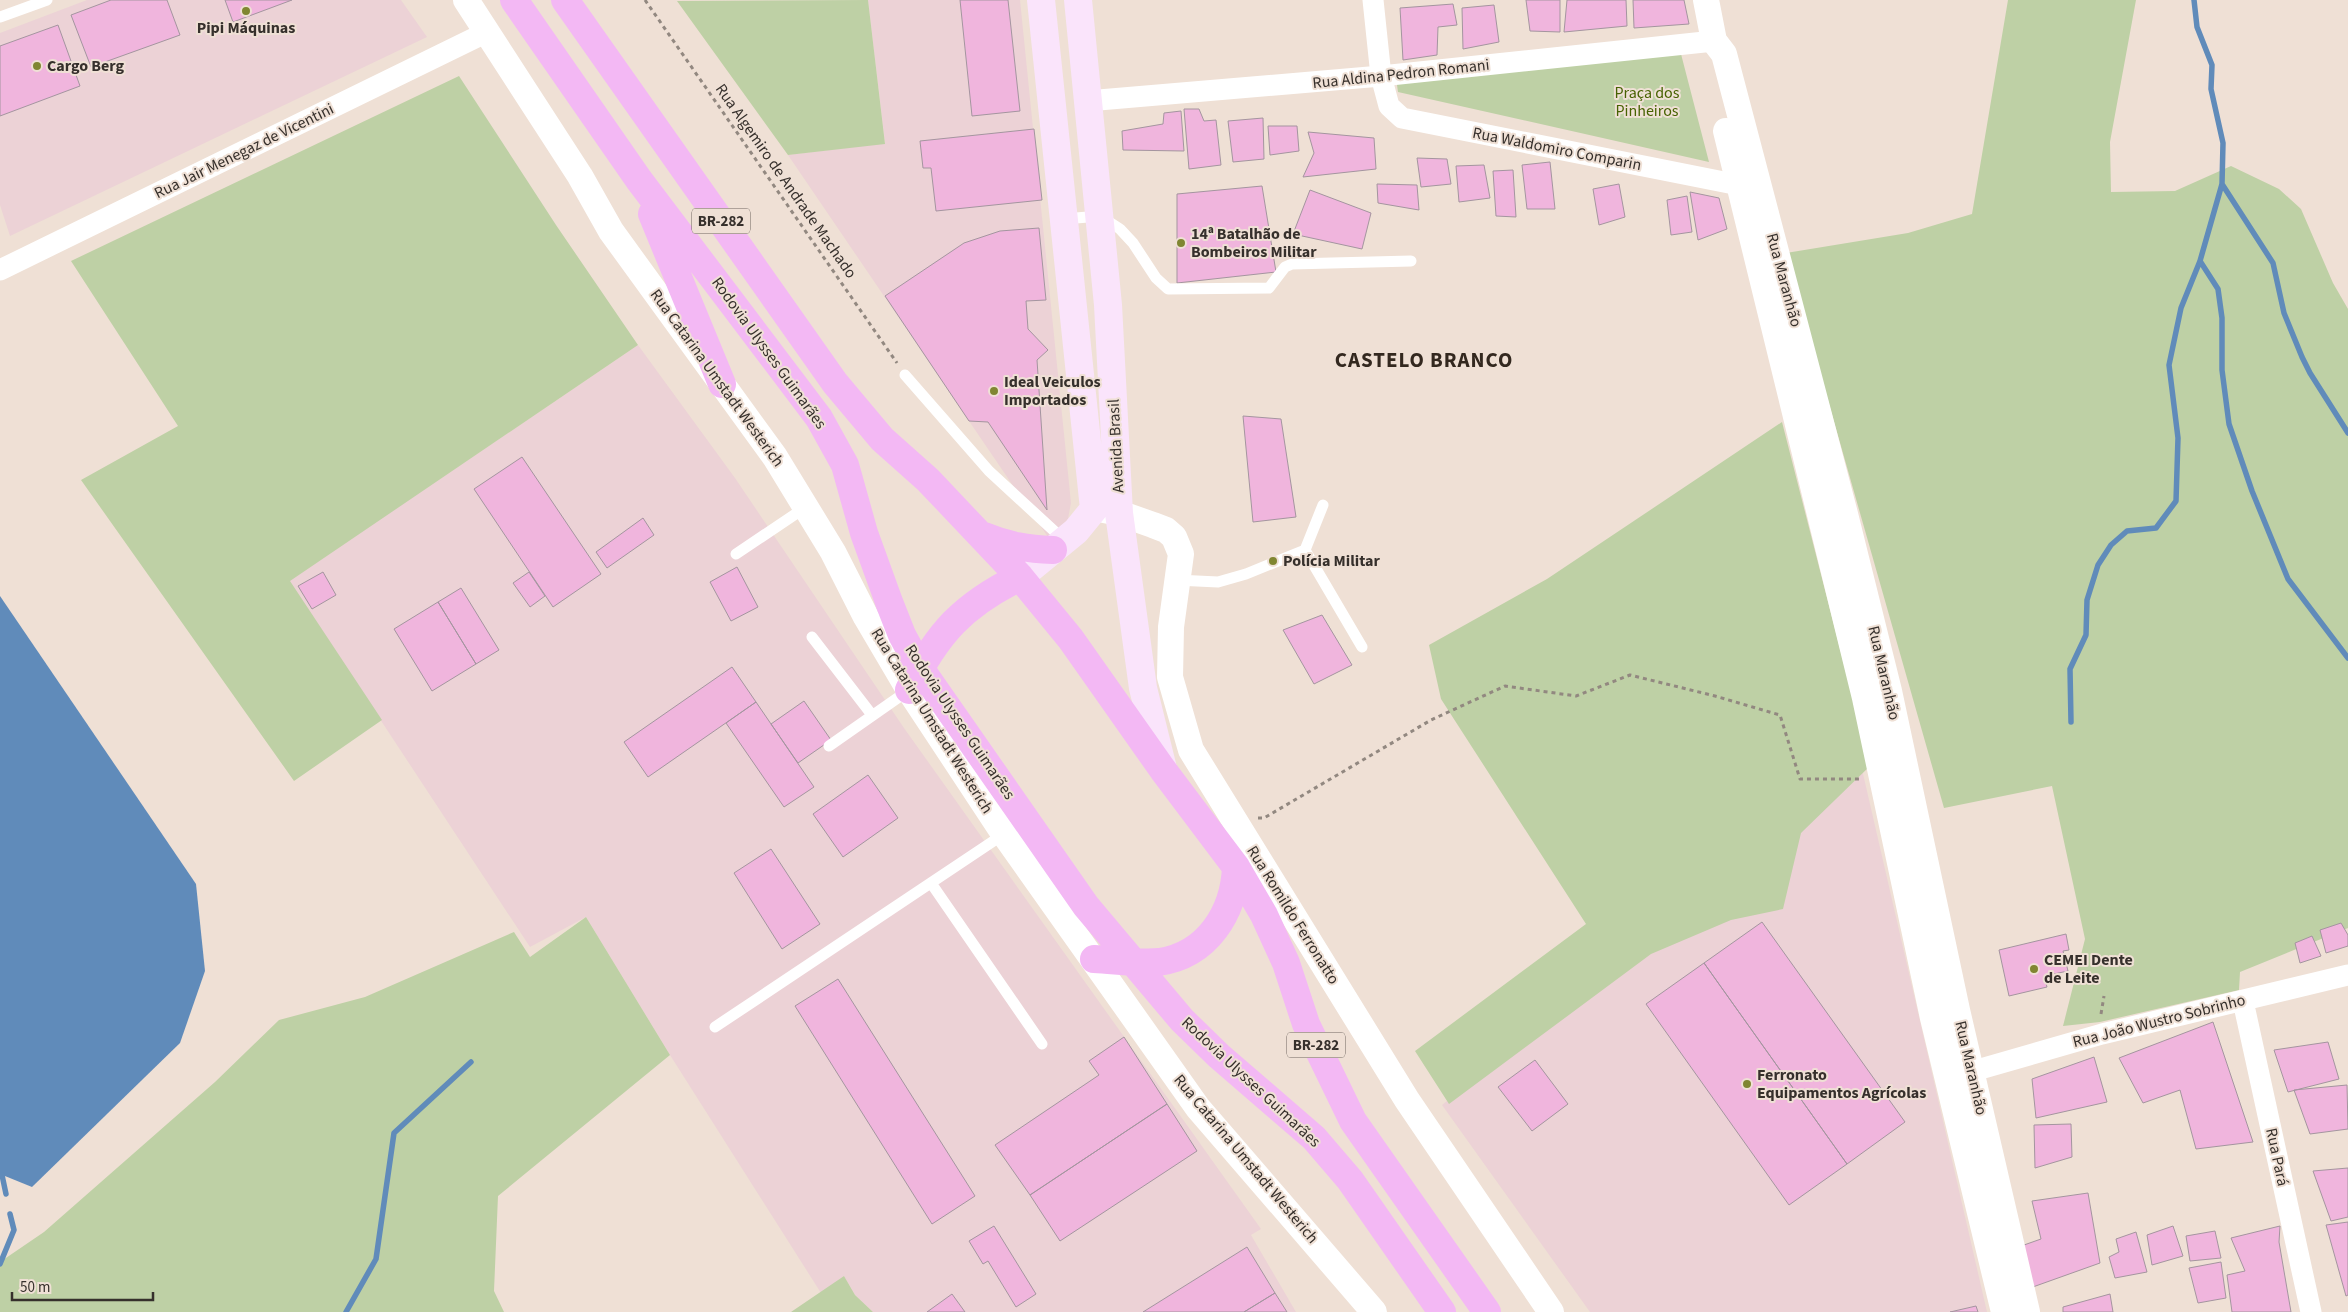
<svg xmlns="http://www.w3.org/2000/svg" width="2348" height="1312" font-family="'Source Sans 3',sans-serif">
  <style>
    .commercial { fill: #ecd2d6 }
    .green { fill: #bed0a5 }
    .water { fill: #608bba }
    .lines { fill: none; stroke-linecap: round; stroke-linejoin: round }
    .stream { stroke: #608bba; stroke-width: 5.5 }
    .building { fill: #f0b5dd; stroke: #a4959f }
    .path { stroke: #928880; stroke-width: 3; stroke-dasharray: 4 4; stroke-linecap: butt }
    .service { stroke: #fff; stroke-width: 11 }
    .minor { stroke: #fff; stroke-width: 21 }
    .tertiary { stroke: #fff; stroke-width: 26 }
    .secondary { stroke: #fae4fb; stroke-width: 28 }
    .trunk { stroke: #f3b8f4; stroke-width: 28 }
    .poi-dot { fill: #808631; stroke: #efe0d5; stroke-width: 2 }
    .labels { text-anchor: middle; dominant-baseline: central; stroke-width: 4; stroke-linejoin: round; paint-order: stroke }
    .shield { fill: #efe0d5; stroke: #6e655f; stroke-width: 1 }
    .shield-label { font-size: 15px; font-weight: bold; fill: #36302c }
    .poi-label { font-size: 16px; font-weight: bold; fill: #36302c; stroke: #efe0d5; text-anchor: start }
    .street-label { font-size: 16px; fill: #36302c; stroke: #efe0d5 }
    .park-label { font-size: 16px; fill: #476202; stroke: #efe0d5 }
    .district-label { font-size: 21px; font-weight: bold; letter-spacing: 1px; fill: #33281f; stroke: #efe0d5 }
  </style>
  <rect width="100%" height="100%" fill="#efe0d5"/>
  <path class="commercial" d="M87 0H401L427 37 10 236 0 205V33Z
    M868 0H1020L1071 503 1068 519 1062 531 1048 537 788 155 885 143Z
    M638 345 735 478 904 728 1261 1229 1251 1235 1296 1312H873L855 1295 844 1276 821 1293 670 1055 586 917 530 947 289 581Z
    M1861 765 1987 1312H1590L1442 1105Z"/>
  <path class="green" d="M868 0 885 144 788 155 677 1Z
    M2008 0H2136L2110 142 2111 192 2175 191 2231 166 2279 189 2301 209 2333 283 2348 309V928L2240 972 2239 990 2100 1022 2063 1026 2085 939 2052 786 1944 808 1786 253 1908 233 1972 214Z
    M1681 54 1709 162 1398 92 1396 78Z
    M459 76 556 225 638 345 290 581 382 720 294 781 81 480 178 426 71 261Z
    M1782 422 1870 766 1801 833 1783 909 1731 920 1651 954 1449 1104 1415 1051 1586 924 1441 699 1429 645 1547 579Z
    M586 917 670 1055 498 1196 494 1291 504 1312H0V1262L44 1232 215 1082 279 1020 365 997 514 932 530 957Z
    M844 1276 855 1295 873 1312H791Z"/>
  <path class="water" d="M0 596 196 884 205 971 180 1043 32 1187 0 1174Z"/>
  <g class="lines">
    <path class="stream" d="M2222 184 2273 263 2284 313 2302 357 2310 373 2348 433
      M2200 261 2218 289 2222 318V370L2229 424 2252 491 2288 579 2348 658
      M2071 722 2070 669 2086 635 2087 600 2098 565 2111 545 2127 531 2156 528 2176 501 2178 438 2169 365 2181 308 2200 261 2222 184 2223 143 2211 89 2212 65 2197 27 2194 0
      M2 1175 6 1194
      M0 1264 14 1230 10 1214
      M346 1312 376 1259 394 1133 471 1062"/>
  </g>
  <path class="building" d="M111 0H167L180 35 91 67 71 15Z
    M225 0H292L233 22Z
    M960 0H1008L1020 111 972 116Z
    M1526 0H1560V32L1530 31Z
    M1626 0 1627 26 1564 32 1567 0Z
    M1633 0H1684L1689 24 1634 28Z
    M1453 4 1457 25 1438 27 1437 55 1403 60 1400 8Z
    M1494 5 1499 42 1463 49 1462 8Z
    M58 25 80 86 0 116V46Z
    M1184 109H1199L1204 121 1216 120 1221 165 1189 169Z
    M1181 111 1184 151 1123 150 1122 131 1163 124 1164 113Z
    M1263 118 1264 159 1233 162 1228 121Z
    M1268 126H1297L1299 151 1270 155Z
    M1034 129 1042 200 936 211 931 168H923L920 141Z
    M1308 132 1374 138 1376 169 1303 177 1314 153Z
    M1417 158 1447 159 1451 184 1421 187Z
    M1550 162 1555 209H1527L1522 165Z
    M1484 165 1490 198 1459 202 1456 166Z
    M1513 170 1516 217 1496 216 1493 171Z
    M1377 184 1417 185 1419 210 1378 203Z
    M1619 184 1625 217 1599 225 1593 189Z
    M1262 186 1276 272 1177 283V194Z
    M1310 190 1371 213 1362 249 1293 234Z
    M1690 192 1719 198 1727 229 1698 240Z
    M1687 196 1692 232 1671 235 1667 200Z
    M1039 228 1046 300 1026 301 1028 329 1048 350 1037 360 1047 510 988 422 969 421 885 296 964 243 1000 231Z
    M1243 416 1281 419 1296 517 1253 522Z
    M522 457 601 574 553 607 474 489Z
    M643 518 654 535 607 568 596 552Z
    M737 567 758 607 731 621 710 582Z
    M323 572 336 595 312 609 298 586Z
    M529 572 545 596 530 607 513 583Z
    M461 588 499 650 476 664 438 602Z
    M438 602 476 664 432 691 394 629Z
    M1322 615 1352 665 1314 684 1283 630Z
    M732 667 756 702 648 777 624 742Z
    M804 701 831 740 798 763 771 724Z
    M756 702 814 787 784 807 726 723Z
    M868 775 898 818 843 857 813 814Z
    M771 849 820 924 782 949 734 873Z
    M1762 922 1905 1122 1847 1164 1704 963Z
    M2341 923 2348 935V946L2326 953 2320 930Z
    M2066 934 2069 950 2063 951 2068 971 2044 976 2047 987 2009 996 1999 950Z
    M2312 936 2321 956 2300 963 2295 943Z
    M1704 963 1847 1164 1789 1205 1646 1004Z
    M838 979 975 1196 932 1224 795 1006Z
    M2213 1022 2253 1142 2196 1149 2180 1090 2143 1103 2119 1058Z
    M1124 1037 1167 1104 1030 1195 995 1145 1099 1075 1089 1061Z
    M2328 1042 2339 1079 2288 1092 2274 1050Z
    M2094 1057 2107 1102 2036 1118 2032 1079Z
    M1535 1060 1568 1104 1532 1131 1498 1087Z
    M2347 1085 2348 1129 2310 1134 2294 1090Z
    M1167 1104 1197 1151 1060 1241 1030 1195Z
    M2071 1124 2072 1157 2035 1168 2034 1125Z
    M2348 1168V1217L2331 1221 2313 1171Z
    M2088 1193 2100 1263 2030 1288 2024 1245 2041 1239 2032 1201Z
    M2348 1222V1295L2346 1296 2326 1225Z
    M994 1226 1036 1294 1016 1307 988 1261 983 1264 969 1241Z
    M2173 1226 2183 1256 2152 1265 2147 1235Z
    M2280 1226 2279 1242 2291 1312H2232L2227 1275 2245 1271 2231 1238Z
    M2215 1231 2221 1258 2190 1261 2186 1236Z
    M2136 1232 2147 1272 2115 1278 2109 1257 2119 1252 2116 1239Z
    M1247 1247 1275 1293 1244 1312H1143Z
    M2221 1262 2226 1298 2198 1303 2189 1268Z
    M1275 1293 1287 1312H1244Z
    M952 1294 965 1312H927Z
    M2110 1294 2113 1312H2063V1307Z
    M1976 1306 1978 1312H1950Z"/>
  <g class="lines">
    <path class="path" d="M645 0 897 363
      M1258 818H1264L1431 720 1505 686 1576 696 1630 675 1715 696 1780 715 1800 779H1861
      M2101 1014 2104 996"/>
    <path class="service" d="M0 17 47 0
      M1064 219 1100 216 1120 229 1133 243 1156 278 1168 289 1269 288 1285 267 1292 264 1411 261
      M905 375 989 471 1065 541
      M1305 550 1362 647
      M736 554 806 507
      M1176 580 1218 582 1246 574 1305 550 1323 505
      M812 637 872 715
      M829 746 909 690
      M931 883 1042 1044
      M715 1027 1004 834"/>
    <path class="minor" d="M1373 0 1381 76 1389 106 1402 118 1754 188
      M1087 101 1381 76 1714 41
      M0 270 487 32
      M2243 1001 2311 1312
      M1956 1076 2102 1034 2348 975"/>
    <path class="tertiary" d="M466 0 580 176 611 231 775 457 833 552 866 617 909 690 1004 834 1198 1108 1374 1312
      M1706 0 1714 41 1724 54 1845 514 1889 691 1957 1010 2027 1312
      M1726 131 1865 698 1933 1018 2004 1312
      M1099 509 1119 513 1153 525 1166 530 1174 537 1181 554 1171 627 1170 677 1191 750 1407 1100 1551 1312"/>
    <path class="secondary" d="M1078 0 1108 305 1119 513 1143 688 1163 769
      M1020 577 1076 531 1094 509 1041 0"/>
    <path class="trunk" d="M514 0 639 180 819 418 845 465 864 533 889 602 902 635 920 668 1086 906 1182 1020 1219 1056 1314 1138 1350 1180 1442 1312
      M565 0 835 383 882 439 928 480 1020 577 1070 638 1163 770 1236 867 1264 915 1286 963 1306 1024 1353 1121 1487 1312
      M652 214 722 384
      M984 536C1008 546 1028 549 1053 550
      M909 690C937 633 963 605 1020 577
      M1094 959C1115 960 1138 964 1159 962 1208 955 1234 912 1236 867"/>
  </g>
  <g class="poi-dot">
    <circle cx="246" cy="11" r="5"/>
    <circle cx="37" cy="66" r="5"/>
    <circle cx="1181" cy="243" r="5"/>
    <circle cx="994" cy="391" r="5"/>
    <circle cx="1273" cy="561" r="5"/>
    <circle cx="2034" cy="969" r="5"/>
    <circle cx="1747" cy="1084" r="5"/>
  </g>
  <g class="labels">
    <g class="shield">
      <rect x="692" y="208.5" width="58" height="25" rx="4"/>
      <rect x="1287" y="1032.5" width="58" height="25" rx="4"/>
    </g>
    <g class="shield-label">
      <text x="721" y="221">BR-282</text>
      <text x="1316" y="1045">BR-282</text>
    </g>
    <g class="poi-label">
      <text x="246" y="28" text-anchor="middle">Pipi Máquinas</text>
      <text x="47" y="66">Cargo Berg</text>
      <text x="1191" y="234">14ª Batalhão de<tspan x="1191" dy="18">Bombeiros Militar</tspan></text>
      <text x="1004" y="382">Ideal Veiculos<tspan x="1004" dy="18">Importados</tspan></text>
      <text x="1283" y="561">Polícia Militar</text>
      <text x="2044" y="960">CEMEI Dente<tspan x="2044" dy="18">de Leite</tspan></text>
      <text x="1757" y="1075">Ferronato<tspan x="1757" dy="18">Equipamentos Agrícolas</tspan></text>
    </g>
    <g class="street-label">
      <text transform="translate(1401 74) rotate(-6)">Rua Aldina Pedron Romani</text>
      <text transform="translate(1557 149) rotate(11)">Rua Waldomiro Comparin</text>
      <text transform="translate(244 151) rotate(-26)">Rua Jair Menegaz de Vicentini</text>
      <text transform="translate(786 181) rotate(55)">Rua Algemiro de Andrade Machado</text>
      <text transform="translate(1784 280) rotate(75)">Rua Maranhão</text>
      <text transform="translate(769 353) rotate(54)">Rodovia Ulysses Guimarães</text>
      <text transform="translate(717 378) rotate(54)">Rua Catarina Umstadt Westerich</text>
      <text transform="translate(1116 446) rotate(-93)">Avenida Brasil</text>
      <text transform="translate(1884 673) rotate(77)">Rua Maranhão</text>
      <text transform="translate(932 721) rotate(58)">Rua Catarina Umstadt Westerich</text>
      <text transform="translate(960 722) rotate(56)">Rodovia Ulysses Guimarães</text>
      <text transform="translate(1293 915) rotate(58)">Rua Romildo Ferronatto</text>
      <text transform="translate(2159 1021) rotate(-14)">Rua João Wustro Sobrinho</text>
      <text transform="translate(1971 1068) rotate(77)">Rua Maranhão</text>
      <text transform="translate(1251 1082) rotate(43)">Rodovia Ulysses Guimarães</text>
      <text transform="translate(2277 1157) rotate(78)">Rua Pará</text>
      <text transform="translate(1246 1159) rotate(50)">Rua Catarina Umstadt Westerich</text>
    </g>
    <g class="park-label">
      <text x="1647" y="93">Praça dos<tspan x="1647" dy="18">Pinheiros</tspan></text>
    </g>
    <g class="district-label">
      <text x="1424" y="360">CASTELO BRANCO</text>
    </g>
  </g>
  <path d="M12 1292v8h141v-8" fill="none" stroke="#36302c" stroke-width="2.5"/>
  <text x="20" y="1292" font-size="15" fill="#36302c" stroke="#efe0d5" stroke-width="4" paint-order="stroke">50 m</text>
</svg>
